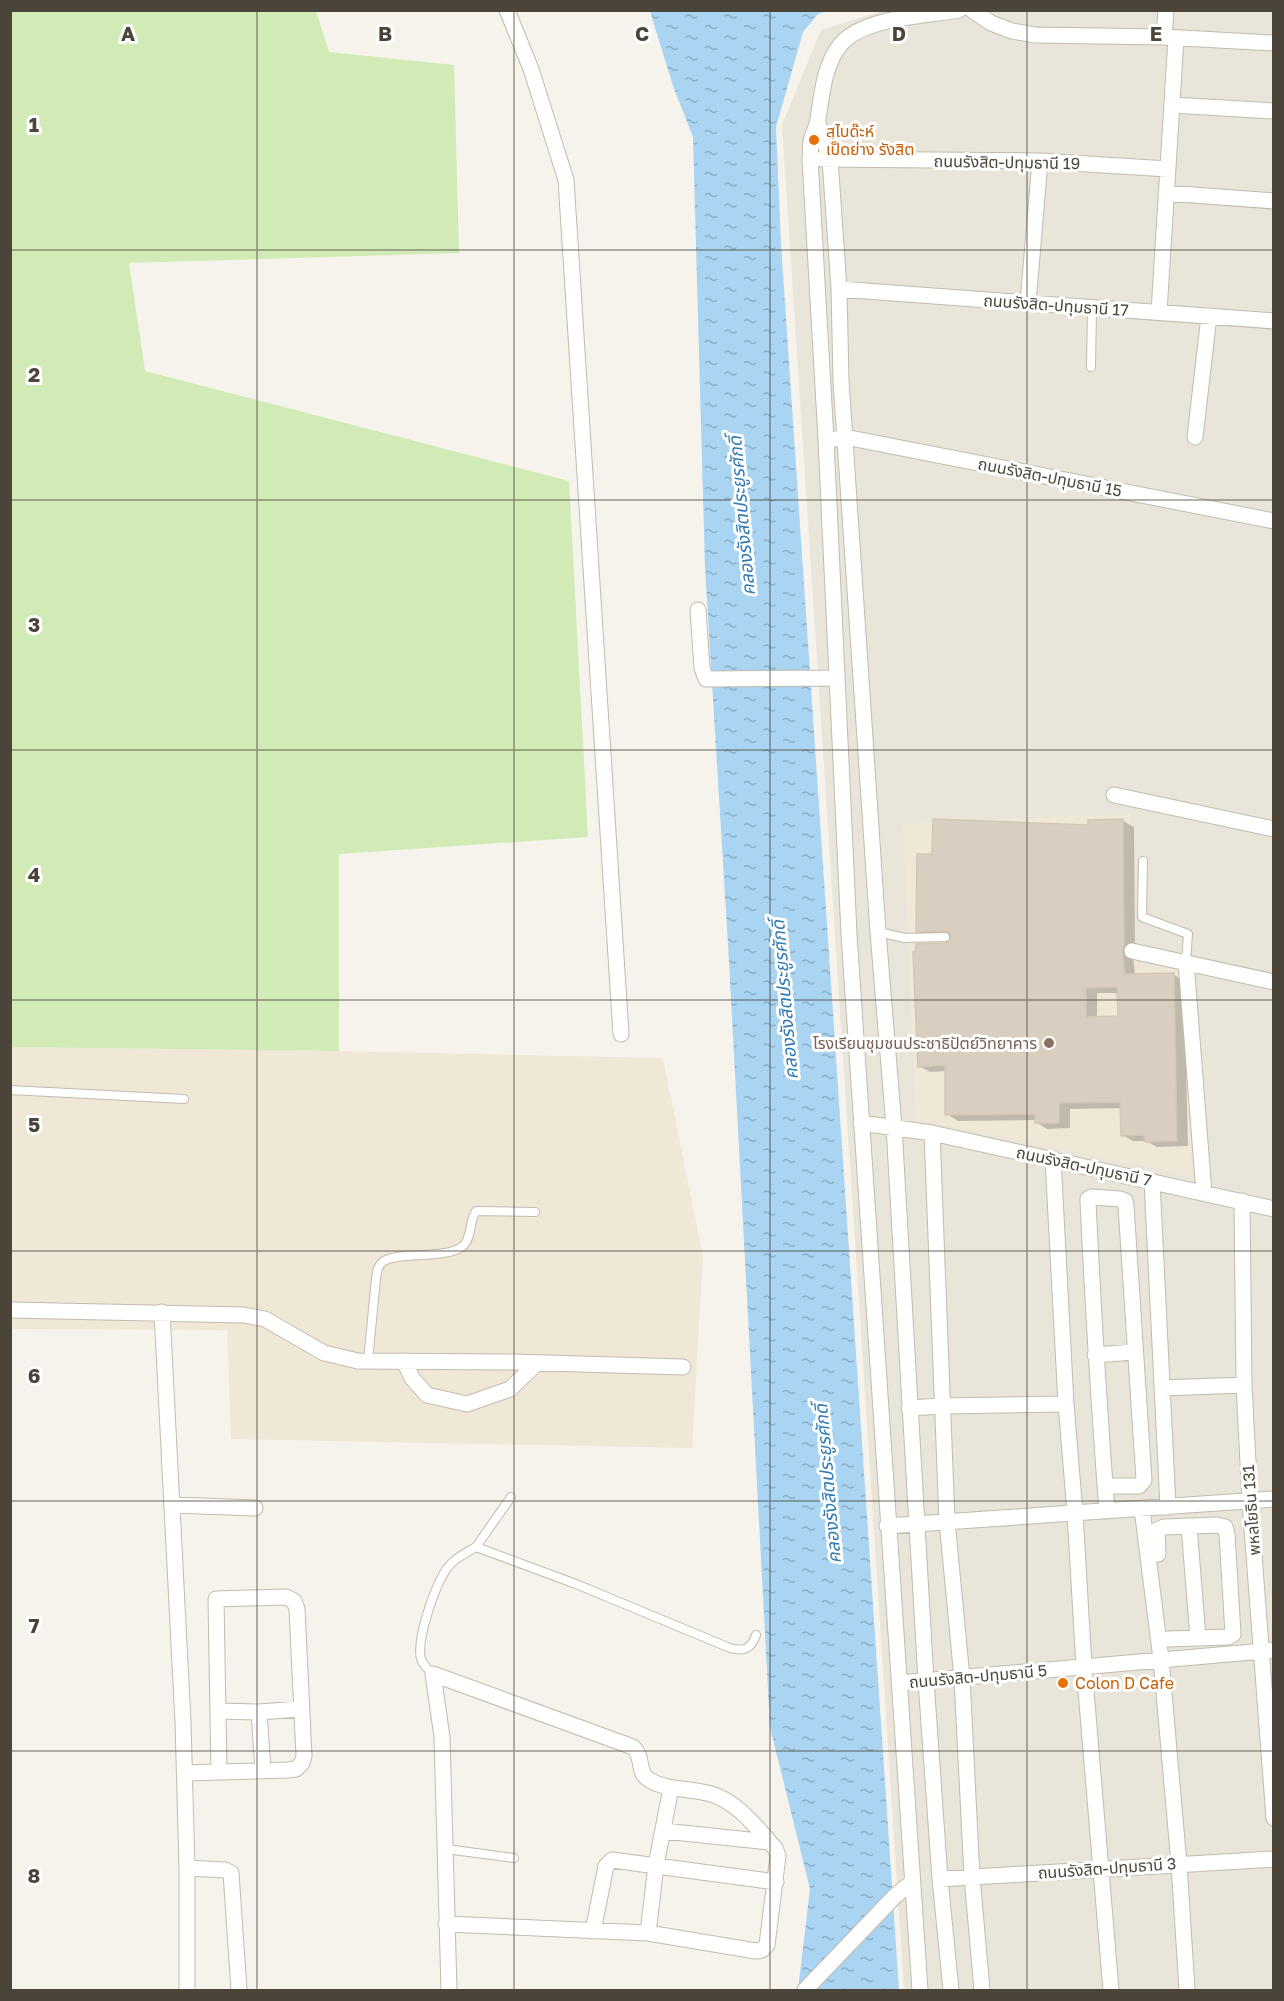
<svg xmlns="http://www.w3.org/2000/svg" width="1284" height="2001" font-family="'Golos Text','Noto Sans Thai',sans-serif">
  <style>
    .residential { fill: #eae5da }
    .education { fill: #efe8d6 }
    .grass { fill: #d2eab5 }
    .water { fill: url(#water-ripples) }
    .shadow { fill: #0003; fill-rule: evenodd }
    .building { fill: #d8cfc1; stroke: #d3c7b4; stroke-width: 1.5; fill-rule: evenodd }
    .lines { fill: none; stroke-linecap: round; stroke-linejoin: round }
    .service-casing { stroke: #c2bbae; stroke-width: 10 }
    .minor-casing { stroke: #c2bbae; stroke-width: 17 }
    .service { stroke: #fff; stroke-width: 8 }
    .minor { stroke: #fff; stroke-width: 15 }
    .grid { fill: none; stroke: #4b4439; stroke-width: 1.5; stroke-opacity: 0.55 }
    .food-dot { fill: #e8710a; stroke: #fff; stroke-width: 2 }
    .education-dot { fill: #8d6e63; stroke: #fff; stroke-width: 2 }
    .labels { text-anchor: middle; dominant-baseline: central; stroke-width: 6; stroke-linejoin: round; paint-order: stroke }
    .food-label { font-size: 16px; fill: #c56008; stroke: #fff; text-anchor: start }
    .street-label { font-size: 16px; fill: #4b4439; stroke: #fff }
    .education-label { font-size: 16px; fill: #785e54; stroke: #fff; text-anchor: end }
    .water-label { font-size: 18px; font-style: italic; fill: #2e7ab2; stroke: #fff }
    .grid-label { font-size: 20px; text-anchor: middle; font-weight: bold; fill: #4b4439; stroke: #fff; stroke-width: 6; stroke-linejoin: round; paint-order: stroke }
  </style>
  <defs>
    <pattern id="water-ripples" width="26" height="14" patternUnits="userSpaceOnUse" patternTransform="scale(1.5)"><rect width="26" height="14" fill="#a9d4f2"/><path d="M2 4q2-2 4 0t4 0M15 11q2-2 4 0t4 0" fill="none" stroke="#8caec5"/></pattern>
  </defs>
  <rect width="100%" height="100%" fill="#f6f3ec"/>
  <path class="residential" d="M882 11H1273V1990H904L782 125 821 30Z"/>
  <path class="education" d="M1130 814 1137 967 1182 965 1192 1176 916 1120 903 824Z
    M11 1047 339 1051 663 1058 703 1256 692 1448 231 1439 227 1330 11 1329Z"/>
  <path class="grass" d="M11 10 316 11 329 52 454 65 459 253 129 263 145 371 569 481 588 837 339 854V1051L11 1047Z"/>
  <path class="water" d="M650 11H827L818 14 803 32 776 127 781 244 899 1990H798L810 1889 770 1727 729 961 705 568 693 137 673 86Z"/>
  <path class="shadow" d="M1123 821 1134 827 1135 952 1133 956 1135 975 1173 974 1184 981 1188 1146 1157 1147 1146 1141H1133L1122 1135V1108L1070 1109V1128L1047 1129 1036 1122V1120L958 1121 947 1114 946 1071 930 1072 919 1066 917 953 946 944 954 937H928L917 931 933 855ZM1097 993H1119V1018H1097Z"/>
  <path class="building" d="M933 819 1088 825V820L1123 819 1124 945 1122 950 1125 974 1174 973 1177 1141 1145 1142 1144 1135 1121 1136 1120 1102 1059 1103V1123H1035V1114L945 1115V1065L918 1067 913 952 915 951 916 944 945 943 951 937 950 933 945 931 916 932 917 854H932ZM1117 987 1118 1016 1086 1017V988Z"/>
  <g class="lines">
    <defs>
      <path id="service" d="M1091 367 1092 308
        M1143 861 1142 917 1188 934 1186 962
        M878 932 905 938 945 937
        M10 1090 184 1099
        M368 1361 376 1278C377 1271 378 1265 384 1261 399 1251 446 1260 463 1246 472 1238 469 1221 476 1211L535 1212
        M476 1547 511 1497
        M433 1674C428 1669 423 1665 421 1659 416 1640 434 1590 444 1573 451 1560 464 1554 476 1547L576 1584 730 1648C744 1652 751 1649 756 1635
        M446 1849 514 1858"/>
      <path id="minor" d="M507 10 531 69 566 180 621 1034
        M972 10 991 23 1012 31 1035 35 1164 37 1274 43
        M1164 37 1166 10
        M1172 105 1274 111
        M818 123 830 159 839 289 841 381 878 932 894 1127 926 1681 940 1879 951 1990
        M822 159 1040 161 1168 169
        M1166 193 1274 201
        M839 289 1274 321
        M1028 303 1040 161
        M1159 312 1176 38
        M1195 437 1209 316
        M835 439 845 437 1274 521
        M698 610 702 668 706 679 837 678
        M1114 795 1274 829
        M1132 951 1274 982
        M1186 962 1204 1193
        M861 1123 932 1133 1274 1209
        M932 1133 947 1521 962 1678 972 1877 982 1990
        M1053 1159 1066 1404 1075 1513 1084 1667 1111 1990
        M1152 1181 1168 1507
        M1242 1201 1244 1385 1250 1502 1274 1818
        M10 1310 244 1315 265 1319 324 1353 358 1361 512 1362 683 1367
        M162 1312 183 1722 187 1868V1990
        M1095 1355 1134 1352
        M404 1361 412 1378 427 1395 467 1404 510 1389 537 1363
        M1162 1388 1244 1385
        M909 1408 941 1406 1066 1404
        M1105 1486H1139L1144 1480 1126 1206 1125 1201 1120 1199 1092 1197 1088 1199V1202C1093 1305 1099 1408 1107 1511
        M173 1505 255 1508
        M1142 1509 1161 1659 1179 1864 1187 1990
        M887 1526 1274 1499
        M1189 1526 1198 1638
        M1158 1554 1157 1530 1164 1527 1217 1525 1225 1527 1227 1534 1233 1634 1228 1637 1167 1639
        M899 1683 1274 1650
        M218 1711 259 1712 301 1709
        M259 1712 263 1770
        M185 1773 288 1770 296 1769 302 1763 304 1756 297 1609 294 1601 286 1597 216 1599 219 1772
        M664 1831 769 1842
        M187 1868 225 1870 231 1873 239 1990
        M940 1879 1274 1859
        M446 1924 648 1933 756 1951 762 1950 767 1945 778 1856 775 1848C757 1828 738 1802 711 1794 691 1788 666 1791 648 1779 637 1772 644 1757 633 1747L433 1674 442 1737 449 1990
        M593 1931 606 1866 612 1860 776 1882
        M648 1933 656 1865 671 1788
        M805 1990 895 1896 912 1882
        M920 1990 849 934 826 440 810 159C811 153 810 147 811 141 813 133 817 127 818 119 822 94 824 64 841 44 864 17 926 16 959 10"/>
    </defs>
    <use href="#service" class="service-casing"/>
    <use href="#minor" class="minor-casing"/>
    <use href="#service" class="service"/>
    <use href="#minor" class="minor"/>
  </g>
  <path class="grid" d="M257 10V1990M514 10V1990M770 10V1990M1027 10V1990M10 250H1274M10 500H1274M10 750H1274M10 1000H1274M10 1251H1274M10 1501H1274M10 1751H1274"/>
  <g class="food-dot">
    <circle cx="814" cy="140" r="6"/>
    <circle cx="1063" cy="1683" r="6"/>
  </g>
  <circle class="education-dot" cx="1049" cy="1043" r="6"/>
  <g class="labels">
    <g class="food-label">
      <text x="826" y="131">สุไบด๊ะห์<tspan x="826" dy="18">เป็ดย่าง รังสิต</tspan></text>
      <text x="1075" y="1683">Colon D Cafe</text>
    </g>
    <g class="street-label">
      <text transform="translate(1007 162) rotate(1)">ถนนรังสิต-ปทุมธานี 19</text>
      <text transform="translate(1056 305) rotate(4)">ถนนรังสิต-ปทุมธานี 17</text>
      <text transform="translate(1050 477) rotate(11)">ถนนรังสิต-ปทุมธานี 15</text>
      <text transform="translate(1084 1166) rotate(12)">ถนนรังสิต-ปทุมธานี 7</text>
      <text transform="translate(1251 1510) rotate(-94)">พหลโยธิน 131</text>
      <text transform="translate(978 1676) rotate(-5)">ถนนรังสิต-ปทุมธานี 5</text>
      <text transform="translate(1107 1868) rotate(-4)">ถนนรังสิต-ปทุมธานี 3</text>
    </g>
    <g class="education-label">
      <text x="1037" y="1043">โรงเรียนชุมชนประชาธิปัตย์วิทยาคาร</text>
    </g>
    <g class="water-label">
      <text transform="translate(741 516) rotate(-95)">คลองรังสิตประยูรศักดิ์</text>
      <text transform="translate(784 1000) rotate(-95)">คลองรังสิตประยูรศักดิ์</text>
      <text transform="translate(827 1484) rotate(-95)">คลองรังสิตประยูรศักดิ์</text>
    </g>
  </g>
  <g class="grid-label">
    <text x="128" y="41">A</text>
    <text x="385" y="41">B</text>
    <text x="642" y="41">C</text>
    <text x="899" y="41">D</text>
    <text x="1156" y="41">E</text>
    <text x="34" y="132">1</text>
    <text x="34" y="382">2</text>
    <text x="34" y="632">3</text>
    <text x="34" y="882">4</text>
    <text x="34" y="1132">5</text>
    <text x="34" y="1383">6</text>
    <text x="34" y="1633">7</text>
    <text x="34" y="1883">8</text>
  </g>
  <rect width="1284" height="2001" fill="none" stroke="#4b4439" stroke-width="24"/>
</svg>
